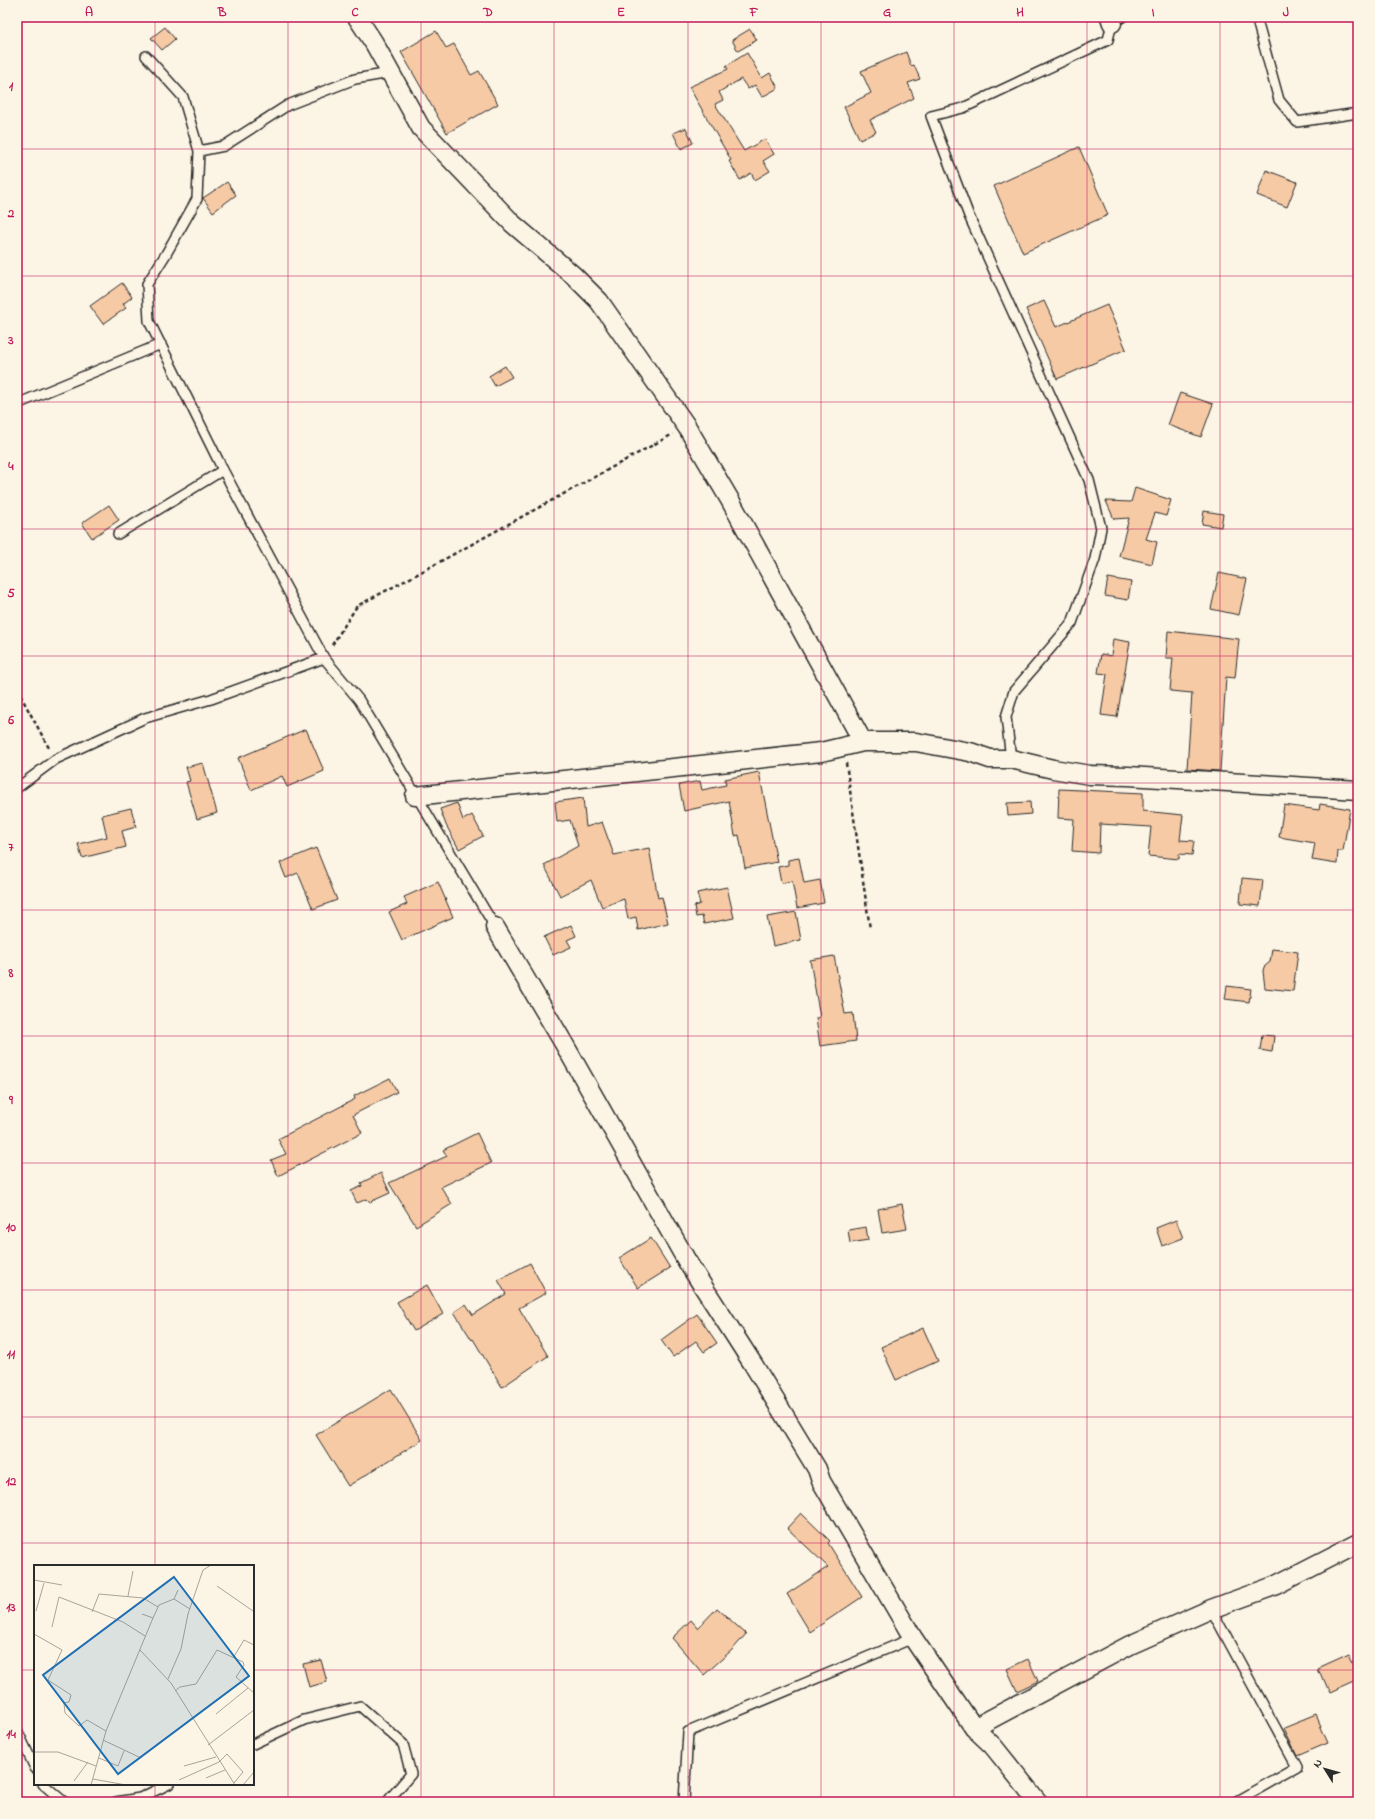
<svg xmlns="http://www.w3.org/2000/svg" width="1375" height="1819" font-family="'Indie Flower',sans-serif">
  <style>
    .building { fill: #f7caa6; stroke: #2b2b2b }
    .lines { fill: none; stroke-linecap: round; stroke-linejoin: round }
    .lane-casing { stroke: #2b2b2b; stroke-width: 12 }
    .street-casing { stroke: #2b2b2b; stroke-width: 21 }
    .path { stroke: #2b2b2b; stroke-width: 2.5; stroke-dasharray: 4 3; stroke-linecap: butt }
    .lane { stroke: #fcf5e5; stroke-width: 9 }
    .street { stroke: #fcf5e5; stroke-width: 18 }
    .grid { fill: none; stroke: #c2185b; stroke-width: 1; stroke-opacity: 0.55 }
    .inset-road { fill: none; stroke: #a8a49b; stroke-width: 1 }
    .view { fill: #1f6fb2; fill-opacity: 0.15; stroke: #1f6fb2; stroke-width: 2 }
    .inset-edge { fill: none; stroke: #2b2b2b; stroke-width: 2 }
    .neatline { fill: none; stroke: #c2185b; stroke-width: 1.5 }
    .grid-label { font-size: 13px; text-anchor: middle; font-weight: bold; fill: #c2185b }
  </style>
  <rect width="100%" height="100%" fill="#fcf5e5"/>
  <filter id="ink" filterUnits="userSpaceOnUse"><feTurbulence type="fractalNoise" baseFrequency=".025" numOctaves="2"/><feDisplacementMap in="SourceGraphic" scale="8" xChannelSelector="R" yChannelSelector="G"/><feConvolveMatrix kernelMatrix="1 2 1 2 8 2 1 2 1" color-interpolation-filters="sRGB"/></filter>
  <g filter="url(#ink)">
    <path class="building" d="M165 27 175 39 162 50 151 38Z
      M750 29 757 40 738 51 732 40Z
      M436 31 446 48 454 44 471 75 479 71 498 104 447 133 401 52Z
      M906 52 911 66 914 65 920 79 908 83 914 98 870 120 876 132 860 140 844 107 871 93 861 71Z
      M747 53 762 78 770 73 778 88 762 97 755 85 748 89 741 79 719 92 723 100 715 104 744 151 765 139 774 154 763 161 770 171 755 180 751 173 740 180 729 161 731 160 689 87 728 69 726 66Z
      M686 128 693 143 681 149 673 133Z
      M1079 147 1108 215 1023 253 994 186Z
      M1266 170 1297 182 1287 207 1257 195Z
      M227 182 236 195 213 212 203 198Z
      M122 283 132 297 123 304 126 308 103 324 90 306Z
      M1044 301 1056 327 1107 305 1126 349 1057 379 1026 309Z
      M505 366 512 377 495 386 489 376Z
      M1180 393 1213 404 1201 437 1168 425Z
      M1135 488 1171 500 1166 516 1155 513 1146 539 1157 542 1152 564 1119 556 1129 518 1114 519 1106 501 1131 502Z
      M109 505 119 520 92 538 82 523Z
      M1204 511 1223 514 1221 527 1202 524Z
      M1219 573 1247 579 1239 615 1211 609Z
      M1108 578 1131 582 1128 600 1105 596Z
      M1168 631 1239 639 1235 678 1226 677 1220 771 1187 769 1192 693 1170 691 1173 658H1166Z
      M1113 639 1130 642 1117 717 1101 715 1107 674 1098 673 1101 654 1111 656Z
      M306 729 324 771 287 787 282 776 251 790 238 758Z
      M203 763 217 813 197 819 186 782 190 781 186 767Z
      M759 772 777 862 745 868 739 835 735 836 729 801 684 811 679 785 700 781 702 790 726 785 725 779Z
      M1059 789 1143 793V811L1183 815 1180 840 1194 841 1192 855 1179 854V859L1148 856 1151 827 1100 824 1099 853 1072 851 1074 819 1058 818Z
      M583 798 586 827 602 822 614 855 649 848 658 898 662 897 668 923 638 930 636 917 628 919 624 899 602 907 591 880 560 896 544 865 578 846 570 820 557 822 555 802Z
      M1030 802 1031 814 1008 816 1007 803Z
      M457 803 463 820 472 815 483 836 459 849 446 825 440 809Z
      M1320 804 1350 809 1343 851H1338L1337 864 1312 860 1315 843 1279 837 1284 805 1319 810Z
      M131 808 136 827 122 831 126 847 82 858 78 844 107 837 102 815Z
      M316 848 337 900 313 909 298 873 286 878 280 863Z
      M799 858 804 883 820 880 824 903 797 908 792 881 781 883 778 867 788 865V860Z
      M1242 878 1263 880 1260 906 1240 904Z
      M438 882 453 917 402 940 389 912 407 904 404 897Z
      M727 887 734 918 704 924 702 916 696 917 694 906 700 904 697 893Z
      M796 912 801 940 773 946 767 917Z
      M571 925 576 936 567 940 571 947 553 955 544 937Z
      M1272 949 1298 952 1293 991 1265 988 1263 971 1264 967 1270 962Z
      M834 956 845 1014 853 1013 856 1041 820 1046 816 1018 820 1017 810 960Z
      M1227 986 1251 989 1249 1002 1225 999Z
      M1262 1035 1274 1036 1272 1052 1260 1050Z
      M390 1078 397 1092 353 1115 362 1133 278 1176 271 1160 286 1154 278 1139 355 1099 354 1096Z
      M477 1133 491 1163 441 1187 452 1204 416 1226 389 1183 447 1156 443 1150Z
      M381 1173 390 1193 370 1202 367 1199 357 1203 351 1191 362 1186 361 1183Z
      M902 1204 907 1229 882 1233 878 1209Z
      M1176 1220 1183 1238 1162 1246 1156 1228Z
      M866 1227 868 1240 850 1243 848 1230Z
      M651 1238 670 1268 638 1288 619 1258Z
      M530 1263 546 1293 519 1308 548 1356 502 1387 473 1339 472 1340 454 1312 466 1304 473 1315 506 1294 498 1280Z
      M427 1285 443 1314 414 1331 397 1302Z
      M697 1314 717 1343 704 1352 696 1341 673 1357 661 1340Z
      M923 1328 938 1361 896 1380 881 1347Z
      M391 1389 422 1440 348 1486 316 1435Z
      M801 1513 830 1541 828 1543 862 1597 810 1632 787 1594 828 1567 787 1528Z
      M717 1608 746 1634 733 1649 704 1675 672 1638 691 1620 698 1628Z
      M1349 1654 1358 1673V1681L1329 1694 1318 1668Z
      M1028 1659 1038 1681 1017 1691 1007 1669Z
      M321 1660 327 1682 309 1687 303 1664Z
      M1316 1715 1328 1742 1297 1755 1284 1728Z"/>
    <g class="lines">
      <defs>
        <path id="lane" d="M1256 17 1279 100 1297 122 1358 113
          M199 151 224 146 288 105 355 79 390 73
          M17 404 161 344
          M223 470 324 658 359 700 495 927
          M118 534 223 470 149 321 147 284 166 254 197 199 199 151 183 97 146 56
          M1011 759 1006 717 1014 691 1072 623 1095 559 1101 528 1089 480 969 216 931 116 963 108 1108 40 1112 23 1122 17
          M17 788 56 759 145 718 211 699 324 658
          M1211 1609 1297 1767 1235 1802
          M17 1730 35 1768
          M253 1744 304 1720 360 1706 403 1744 411 1774 387 1802
          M43 1784 64 1802
          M116 1802 140 1798 169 1784
          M684 1802 688 1732 913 1638"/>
        <path id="street" d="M357 17 374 43 421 128 513 224 573 275 599 301 687 427 730 500 863 742
          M1110 17 1112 23
          M415 796 821 752 863 742H916L970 752 990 759H1011L1053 769 1090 775 1128 776 1358 790
          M495 927 563 1042 688 1263 753 1364 817 1469 821 1481 913 1638 974 1728 993 1746 1038 1802
          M974 1728 1130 1645 1211 1609 1274 1586 1358 1543"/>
      </defs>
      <use href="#lane" class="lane-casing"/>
      <use href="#street" class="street-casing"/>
      <path class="path" d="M332 645 357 606 412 577 673 434
        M17 689 50 750
        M846 763 870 929"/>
      <use href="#lane" class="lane"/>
      <use href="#street" class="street"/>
    </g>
  </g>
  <path class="grid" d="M155 17V1566M288 17V1802M421 17V1802M554 17V1802M688 17V1802M821 17V1802M954 17V1802M1087 17V1802M1220 17V1802M17 149H1358M17 276H1358M17 402H1358M17 529H1358M17 656H1358M17 783H1358M17 910H1358M17 1036H1358M17 1163H1358M17 1290H1358M17 1417H1358M17 1543H1358M17 1670H35M253 1670H1358M155 1784V1802"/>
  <g transform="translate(34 1565)">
    <rect width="220" height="220" fill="#fcf5e5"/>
    <path class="inset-road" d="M0 15 28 20M183 21 219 46M94 31 99 6M140 34 156 44M2 46 10 18M58 47 65 29 109 33 124 42M108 49 119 53 125 40 140 34 144 25M18 62 25 32 89 57 111 71M0 69 28 85 14 115 37 130 35 137 30 138 31 148 45 161 53 155 72 166M106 85 137 118 201 220M199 93 210 75 220 80M134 114 147 84 154 49 169 5 177 0M141 126 146 122 162 119 183 85 209 97 210 100 202 112 220 128M182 149 214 123M69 175 107 193M174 180 220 145M0 187H24L62 201M65 193 84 201 90 186M185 197 193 189 209 207 200 218M150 201 182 192M172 213 191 205M59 214 92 220M145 215 185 197M40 216 54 197M57 220 72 166 119 53M108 220H121M209 220 220 207"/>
    <path class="view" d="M140 12 215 111 84 209 9 110Z"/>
    <rect width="220" height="220" class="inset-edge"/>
  </g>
  <rect width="1375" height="1819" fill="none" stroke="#fcf5e5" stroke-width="44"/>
  <g transform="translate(1325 1769) rotate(307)" stroke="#fcf5e5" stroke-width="3" paint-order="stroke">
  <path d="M0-3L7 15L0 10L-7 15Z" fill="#2b2b2b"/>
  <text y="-6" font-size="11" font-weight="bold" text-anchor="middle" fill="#2b2b2b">N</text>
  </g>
  <rect x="22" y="22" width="1331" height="1775" class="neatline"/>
  <g class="grid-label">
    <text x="89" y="16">A</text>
    <text x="222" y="16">B</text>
    <text x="355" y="16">C</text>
    <text x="488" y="16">D</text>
    <text x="621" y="16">E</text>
    <text x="754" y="16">F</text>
    <text x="887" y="16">G</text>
    <text x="1020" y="16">H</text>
    <text x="1153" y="16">I</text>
    <text x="1286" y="16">J</text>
    <text x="11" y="90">1</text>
    <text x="11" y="217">2</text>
    <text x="11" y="344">3</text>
    <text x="11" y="470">4</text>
    <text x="11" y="597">5</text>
    <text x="11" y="724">6</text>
    <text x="11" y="851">7</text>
    <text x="11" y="977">8</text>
    <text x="11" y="1104">9</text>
    <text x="11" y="1231">10</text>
    <text x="11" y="1358">11</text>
    <text x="11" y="1485">12</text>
    <text x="11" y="1611">13</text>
    <text x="11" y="1738">14</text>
  </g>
</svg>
